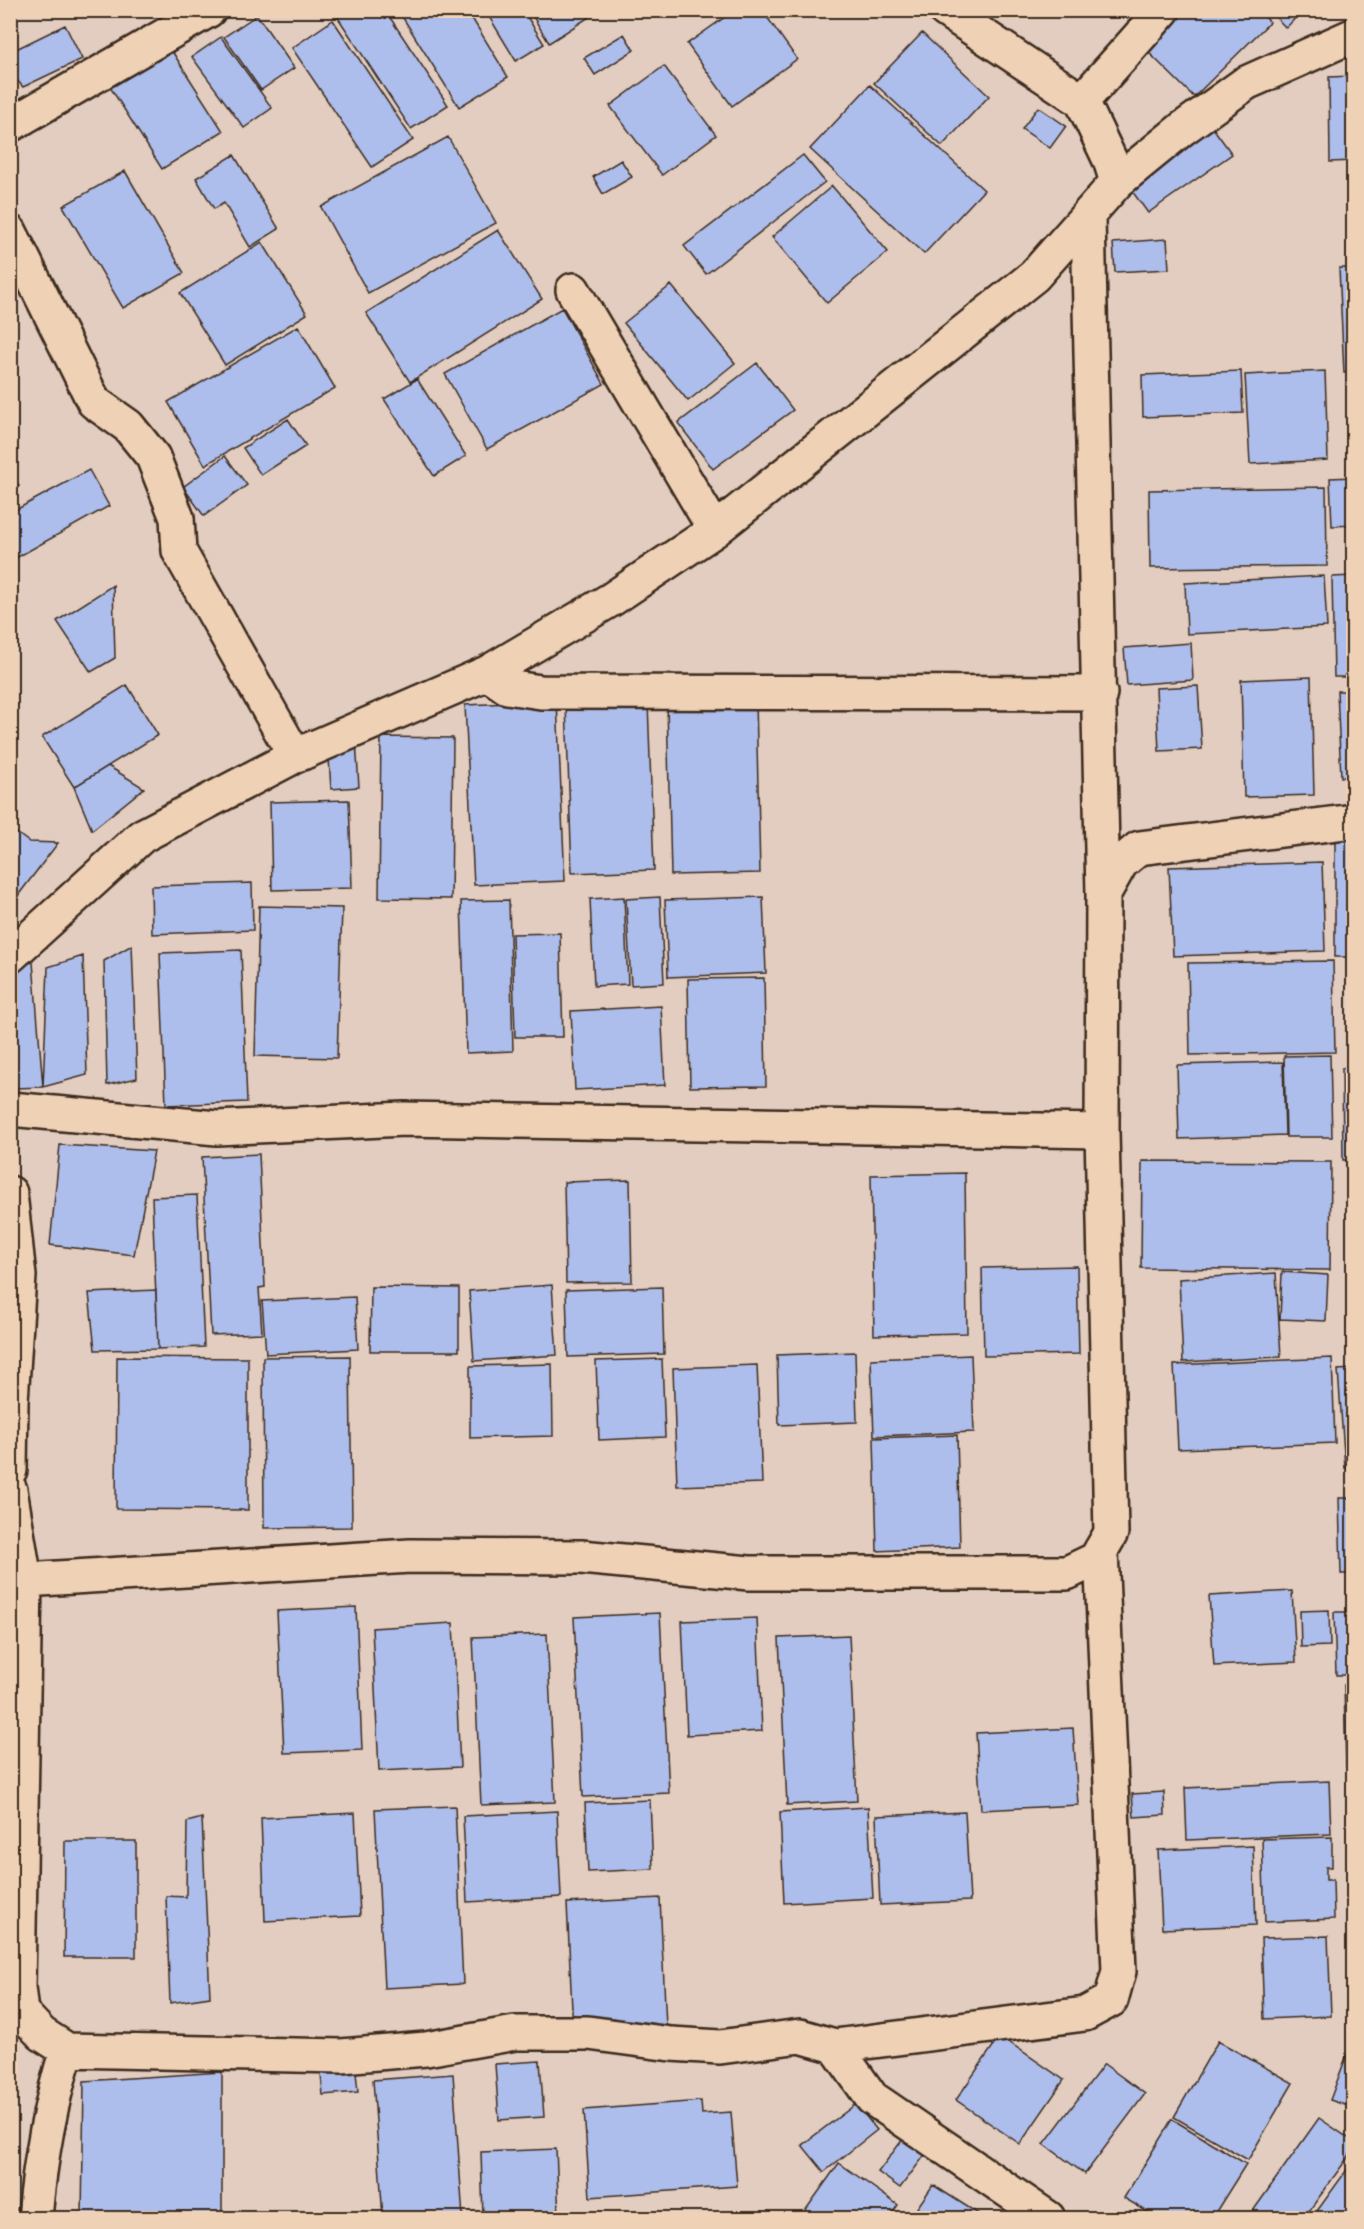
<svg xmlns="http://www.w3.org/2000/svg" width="1364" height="2229" font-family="'Comic Neue',sans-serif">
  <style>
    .building { fill: #adbeed; stroke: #3b2a1e; stroke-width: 1.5 }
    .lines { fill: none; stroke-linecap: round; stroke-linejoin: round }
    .minor-casing { stroke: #3b2a1e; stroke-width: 38 }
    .minor { stroke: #efd1b5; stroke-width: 33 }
  </style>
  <rect width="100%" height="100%" fill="#e2cdc0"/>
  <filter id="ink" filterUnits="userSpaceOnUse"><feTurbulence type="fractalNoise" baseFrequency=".0167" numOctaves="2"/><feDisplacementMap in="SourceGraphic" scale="12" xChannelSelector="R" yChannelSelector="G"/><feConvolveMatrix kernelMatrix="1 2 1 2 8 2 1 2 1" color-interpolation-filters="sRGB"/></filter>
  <g filter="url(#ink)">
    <path class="building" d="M333 10H385L448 105 411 129Z
      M398 10H467L508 77 459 107Z
      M485 10H523L544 44 516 61Z
      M529 10H600L549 43Z
      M735 10H762L797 59 732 106 687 44Z
      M1166 10H1258L1270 22 1194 97 1136 40Z
      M1269 10H1303L1286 28Z
      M257 15 294 68 261 90 224 37Z
      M333 20 413 140 372 167 292 48Z
      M65 25 82 59 23 87 10 72V52Z
      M922 33 989 96 942 146 874 83Z
      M624 34 634 50 595 75 584 58Z
      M221 37 272 108 244 128 192 57Z
      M170 48 223 131 162 169 110 87Z
      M664 66 716 135 662 175 610 106Z
      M1354 76V161L1330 162 1329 77Z
      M870 85 984 190 924 254 810 149Z
      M1038 107 1066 126 1050 148 1022 129Z
      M1213 128 1232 154 1148 213 1129 187Z
      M448 137 496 223 368 293 321 207Z
      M234 155 279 229 250 247 224 203 214 209 196 178Z
      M803 155 825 182 706 274 684 246Z
      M621 160 632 177 603 194 593 177Z
      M125 171 184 273 123 308 63 206Z
      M832 186 888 252 827 303 772 237Z
      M498 230 542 299 410 382 366 313Z
      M1167 239 1169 269 1115 272 1113 243Z
      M262 242 307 314 225 365 180 293Z
      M1339 268H1354V372L1344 373Z
      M671 285 735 363 688 401 624 323Z
      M562 308 604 384 487 449 445 374Z
      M298 326 335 388 205 465 168 402Z
      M757 363 793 410 713 469 678 423Z
      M1241 371 1243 413 1143 417 1142 375Z
      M1325 371 1328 460 1250 464 1245 375Z
      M417 379 466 456 434 476 384 399Z
      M288 419 306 446 261 475 243 448Z
      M225 456 247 485 204 516 183 487Z
      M89 470 109 506 16 558 10 547V513Z
      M10 471 19 486 10 491Z
      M1354 477V525L1332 526 1330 478Z
      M1326 487 1327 566 1150 568 1149 490Z
      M1324 576 1327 627 1187 634 1185 583Z
      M1354 576V677H1334L1332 577Z
      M113 585 115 658 91 672 57 621Z
      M1191 643 1193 680 1127 685 1124 648Z
      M1311 677 1314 795 1244 797 1241 680Z
      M127 685 158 735 74 787 42 737Z
      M1198 686 1202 749 1159 751 1156 688Z
      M1337 691H1354V776L1341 777Z
      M10 698 17 713 10 715Z
      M557 701 565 881 474 885 465 705Z
      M756 701 760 873 671 875 667 703Z
      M648 702 654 870 572 873 566 705Z
      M381 737 453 738 451 899 379 898Z
      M356 741 359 787 331 789 328 743Z
      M108 766 144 788 92 830 74 787Z
      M349 800 352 888 272 890 270 802Z
      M10 828 29 842 58 843 13 902 10 899Z
      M1335 839H1354V957H1335Z
      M1322 862 1325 951 1173 956 1169 867Z
      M252 883 253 930 152 934 151 886Z
      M624 897 628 984 594 986 590 899Z
      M660 897 664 983 631 985 626 899Z
      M763 897 766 973 668 977 665 900Z
      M509 900 513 1051 466 1053 461 901Z
      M259 906 342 908 337 1058 255 1056Z
      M560 933 563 1037H515L512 934Z
      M132 945 137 1078 107 1085 104 961Z
      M241 950 247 1102 166 1105 160 953Z
      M83 956 87 1075 43 1087 48 967Z
      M1333 961 1335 1052 1190 1055 1188 963Z
      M33 962 43 1087 16 1088 10 1061V968Z
      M764 978 766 1086 690 1087 688 979Z
      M661 1006 665 1085 575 1090 571 1011Z
      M1330 1055 1332 1137H1286L1284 1056Z
      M1283 1062 1285 1135 1179 1139 1177 1065Z
      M1342 1068H1354V1160H1343Z
      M60 1145 154 1151 134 1255 50 1245Z
      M259 1154 265 1287 259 1288 262 1333 211 1335 202 1157Z
      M1142 1161 1331 1162 1330 1270 1141 1268Z
      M965 1173 967 1333 874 1335 871 1175Z
      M630 1180 632 1282 566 1283 564 1182Z
      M197 1195 204 1347 158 1349 152 1197Z
      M1077 1266 1079 1354 984 1356 982 1268Z
      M1282 1272 1328 1275 1326 1321 1280 1319Z
      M1276 1273 1281 1357 1183 1362 1179 1279Z
      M552 1285 557 1355 474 1361 469 1291Z
      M371 1287 459 1288V1351H370Z
      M662 1287 664 1354 568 1357 566 1290Z
      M156 1290 158 1349 95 1350 89 1293Z
      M355 1297 358 1349 266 1354 262 1301Z
      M855 1352 857 1422 779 1425 777 1355Z
      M971 1355 974 1432 874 1436 871 1359Z
      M350 1356 352 1527 264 1528 263 1357Z
      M117 1357 248 1358V1510L116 1509Z
      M1332 1358 1335 1443 1178 1449 1174 1365Z
      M662 1359 665 1437 599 1440 596 1361Z
      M552 1364 553 1436 470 1438V1366Z
      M757 1365 762 1483 677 1486 673 1368Z
      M1354 1369V1467L1345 1468 1338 1370Z
      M957 1435 960 1547 877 1551 874 1438Z
      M1339 1498H1354V1574H1341Z
      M1292 1591 1296 1662 1214 1666 1209 1596Z
      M356 1607 362 1750 284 1753 277 1611Z
      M1329 1610 1330 1646 1301 1647 1300 1611Z
      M1334 1612H1354V1675H1336Z
      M660 1613 669 1793 583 1797 574 1617Z
      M757 1618 762 1731 687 1735 682 1621Z
      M453 1623 460 1767 379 1771 372 1628Z
      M547 1634 555 1802 481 1805 473 1637Z
      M849 1635 857 1801 787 1805 779 1638Z
      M1354 1684V1767H1346L1344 1685Z
      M1073 1728 1078 1805 981 1810 976 1733Z
      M1329 1781 1331 1834 1187 1840 1185 1788Z
      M1164 1792 1165 1815 1134 1817 1132 1794Z
      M650 1800 653 1869 588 1872 585 1803Z
      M455 1806 463 1984 384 1988 375 1809Z
      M868 1807 873 1898 784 1903 780 1812Z
      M557 1811 561 1897 467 1902 463 1816Z
      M965 1812 970 1901 880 1905 876 1816Z
      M355 1813 360 1916 265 1921 261 1818Z
      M202 1818 210 1997 170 2003 166 1896 186 1897 187 1822Z
      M1332 1837V1867H1326V1880H1333L1334 1919 1265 1922 1262 1839Z
      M65 1841H136V1957H64Z
      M1253 1846 1256 1925 1162 1929 1158 1850Z
      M660 1898 666 2027 573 2031 567 1903Z
      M1328 1936 1331 2016 1264 2019 1261 1938Z
      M1000 2036 1064 2080 1020 2144 956 2100Z
      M1354 2036V2108L1330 2100Z
      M1218 2041 1293 2083 1248 2160 1174 2117Z
      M540 2061 544 2117 499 2120 495 2064Z
      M355 2062 358 2092 323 2095 320 2065Z
      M1104 2064 1145 2094 1085 2174 1044 2144Z
      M222 2072V2218H82L84 2081Z
      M453 2074 463 2218H383L373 2080Z
      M701 2101 702 2114 731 2112 737 2186 590 2197 584 2110Z
      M856 2104 877 2130 824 2172 802 2145Z
      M1319 2118 1354 2142V2149L1304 2218H1248Z
      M1172 2119 1246 2164 1212 2218H1158L1124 2198Z
      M903 2139 925 2155 900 2188 878 2172Z
      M556 2149 559 2218H483L481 2152Z
      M1354 2160V2218H1312Z
      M839 2163 898 2205 889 2218H800Z
      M933 2185 985 2218H910Z"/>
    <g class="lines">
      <defs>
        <path id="minor" d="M945 10 1082 101 1110 160 1117 182
          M1082 101 1163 10
          M10 125 209 10
          M10 232 94 402 128 426 153 457 177 518 179 551 295 756
          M573 290 715 530
          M487 673 507 687 541 692 1100 693
          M1103 895 1121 863 1139 848 1354 821
          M10 956 142 836 295 756 487 673 612 599 715 530 1034 276 1117 182 1182 129 1246 83 1354 35
          M10 1109 217 1128 404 1119 1102 1131
          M10 1193 19 1276 11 1401 10 1470
          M10 1490 25 1580 18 1987 21 2012 42 2034 67 2050 341 2056 426 2049 515 2033H588L671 2044 720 2047 800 2036 835 2046 872 2098 1048 2218
          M25 1580 410 1556 581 1557 749 1573H1067L1096 1559 1111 1533 1102 1131 1103 895 1088 217
          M835 2046 1085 2014 1111 2000 1119 1971 1101 1550
          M35 2218C40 2160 49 2106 67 2050"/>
      </defs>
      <use href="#minor" class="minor-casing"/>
      <use href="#minor" class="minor"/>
    </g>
  </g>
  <rect width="1364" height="2229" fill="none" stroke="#efd1b5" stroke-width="36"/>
  <rect x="18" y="18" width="1328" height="2193" fill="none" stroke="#3b2a1e" stroke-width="2" filter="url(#ink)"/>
</svg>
